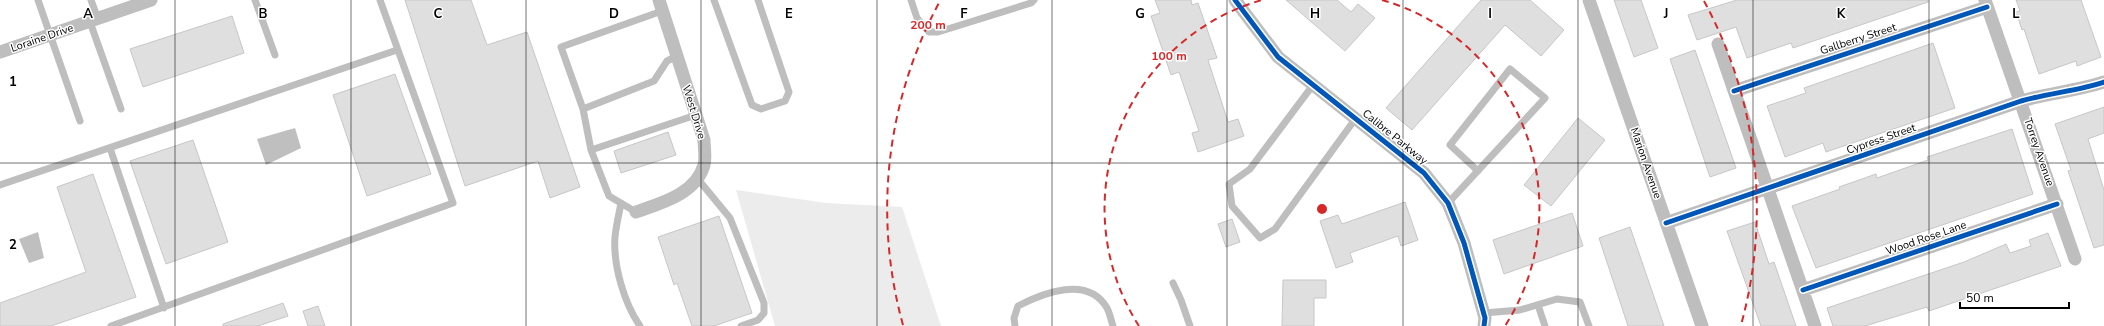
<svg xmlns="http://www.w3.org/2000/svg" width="2104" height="326" font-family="'Nunito Sans',sans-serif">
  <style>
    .green { fill: #ececec }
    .water { fill: #bfbfbf }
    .building { fill: #dfdfdf; stroke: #c7c7c7 }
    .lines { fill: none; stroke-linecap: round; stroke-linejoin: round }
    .lane { stroke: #bebebe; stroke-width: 7 }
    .street { stroke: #bebebe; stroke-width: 13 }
    .cycleway-casing { stroke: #fff; stroke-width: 8 }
    .cycleway { stroke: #0057b8; stroke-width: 5 }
    .grid { fill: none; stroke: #000; stroke-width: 1; stroke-opacity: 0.55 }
    .ring { fill: none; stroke: #d62828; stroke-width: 2; stroke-dasharray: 7 5 }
    .labels { text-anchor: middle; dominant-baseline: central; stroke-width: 3; stroke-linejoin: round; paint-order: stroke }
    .street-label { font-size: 11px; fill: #000; stroke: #fff }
    .grid-label { font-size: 13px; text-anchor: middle; font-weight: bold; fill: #000; stroke: #fff; stroke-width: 3; stroke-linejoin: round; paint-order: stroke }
    .centre { fill: #d62828; stroke: #fff; stroke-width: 2 }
    .ring-label { font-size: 12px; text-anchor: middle; font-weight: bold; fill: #d62828; stroke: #fff; stroke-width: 3; stroke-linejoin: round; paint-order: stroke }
  </style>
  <rect width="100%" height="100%" fill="#fff"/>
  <path class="green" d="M736 190 826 203 902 207 941 326H775Z"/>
  <path class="water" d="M295 128 301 148 266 165 257 139Z
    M38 232 44 258 29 263 19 239Z"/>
  <path class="building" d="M405 0H471L487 45 527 32 580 187 550 198 538 161 465 186Z
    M1155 0H1191L1192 5 1198 3 1217 58 1208 60 1228 122 1238 119 1244 136 1198 152 1192 133 1199 131 1179 72 1171 75 1151 16 1160 13Z
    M1286 0H1337L1351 12 1358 4 1375 18 1345 51Z
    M1481 0H1530L1564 30 1541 56 1505 25 1412 130 1386 108Z
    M1614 0H1641L1658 48 1634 57Z
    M1737 0H1928V2L1793 48 1791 43 1747 58 1736 27 1697 40 1688 15Z
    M2016 0H2081L2101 57 2077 66 2076 61 2039 74 2024 29 2022 30 2016 12 2020 11Z
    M232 16 244 53 143 87 130 49Z
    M1933 43 1955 108 1826 152 1823 143 1785 157 1767 106 1806 93 1804 88Z
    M1695 50 1736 168 1710 177 1670 59Z
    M395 74 431 174 367 196 333 95Z
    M2104 107V133L2088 139 2104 190V245L2094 248 2068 171 2071 170 2055 124Z
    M1578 118 1605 140 1551 206 1524 185Z
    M2012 129 2033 194 1816 268 1792 206 1840 189 1839 187 1876 174 1877 178 1928 160 1927 157Z
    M668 132 676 155 621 173 614 151Z
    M193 140 228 242 166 264 130 161Z
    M93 174 136 297 51 326H0V303L86 272 57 187Z
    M1405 202 1418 240 1401 246 1398 236 1350 253 1353 262 1336 268 1320 221 1338 215 1342 224Z
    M1572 213 1583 246 1504 274 1493 240Z
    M719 216 752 313 714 326H692L677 283 674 285 658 237Z
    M1232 219 1240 242 1226 247 1218 224Z
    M1755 222 1769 264 1774 262 1796 326H1761L1727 231Z
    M1630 227 1664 326H1628L1599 238Z
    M2048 233 2061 266 1929 311 1927 307 1865 326H1833L1827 308 1964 262 2006 244 2010 253 2031 246 2029 240Z
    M1283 280H1326V298H1314V326H1282Z
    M283 303 288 316 258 326H223V324Z
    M318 306 325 326H308L303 311Z"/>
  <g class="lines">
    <path class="lane" d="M38 0 80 121
      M91 0 98 19
      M255 0 275 55
      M714 0 752 105 761 109 785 101 789 92 758 0
      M911 0 917 18 929 32H938L1031 3 1034 0
      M662 11 561 47 583 109 654 81 667 61 677 56
      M90 22 121 109
      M1313 85 1250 169 1229 184 1232 206 1260 238 1275 229 1356 118
      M583 109 591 150 696 115
      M110 148 164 308
      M591 150 609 196 636 212
      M697 178 730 218 764 303V313L758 320 741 326
      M0 185 397 50
      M621 203C619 214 616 226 615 237 613 265 624 303 640 326
      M1448 203 1545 98 1510 69 1450 145 1478 171
      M1173 283 1181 300 1190 326
      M1538 305 1545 326
      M1484 313 1520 310 1557 299 1580 302 1589 326
      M111 326 453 203 380 0
      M1015 326 1014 318 1018 306C1043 293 1088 275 1107 308 1110 314 1111 320 1113 326"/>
    <path class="street" d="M1235 0 1278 57 1424 173 1448 203 1464 243 1485 318 1484 326
      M1589 0 1702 326
      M1985 0 2075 259
      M1718 44 1815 326
      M0 52 151 0
      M1734 91 1987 7
      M636 212C661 203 696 194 704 165 706 158 704 147 704 140L659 0
      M1666 223 2021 101C2049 93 2077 91 2104 82
      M1803 290 2057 204"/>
    <defs>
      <path id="cycleway" d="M1235 0 1278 57 1424 173 1448 203 1464 243 1485 318 1484 326
        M1734 91 1987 7
        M1666 223 2021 101C2049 93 2077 91 2104 82
        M1803 290 2057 204"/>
    </defs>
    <use href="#cycleway" class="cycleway-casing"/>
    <use href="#cycleway" class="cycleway"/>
  </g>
  <path class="grid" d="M175 0V326M351 0V326M526 0V326M701 0V326M877 0V326M1052 0V326M1227 0V326M1403 0V326M1578 0V326M1753 0V326M1929 0V326M0 163H2104"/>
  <g class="ring">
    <path d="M1139 326A217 217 0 0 1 1262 0M1382 0A217 217 0 0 1 1505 326"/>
    <path d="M903 325A435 435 0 0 1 940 1M1704 1A435 435 0 0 1 1741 325"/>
  </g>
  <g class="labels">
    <g class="street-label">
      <text transform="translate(42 38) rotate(-19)">Loraine Drive</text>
      <text transform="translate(1858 39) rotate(-18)">Gallberry Street</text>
      <text transform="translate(694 112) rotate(73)">West Drive</text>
      <text transform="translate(1395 137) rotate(39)">Calibre Parkway</text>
      <text transform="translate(1881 139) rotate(-19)">Cypress Street</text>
      <text transform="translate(2039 152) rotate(71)">Torrey Avenue</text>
      <text transform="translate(1646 163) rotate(71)">Marion Avenue</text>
      <text transform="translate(1926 238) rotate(-19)">Wood Rose Lane</text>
    </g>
  </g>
  <g class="grid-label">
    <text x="88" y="18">A</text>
    <text x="263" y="18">B</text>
    <text x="438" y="18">C</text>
    <text x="614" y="18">D</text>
    <text x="789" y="18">E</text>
    <text x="964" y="18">F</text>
    <text x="1140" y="18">G</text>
    <text x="1315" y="18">H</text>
    <text x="1490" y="18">I</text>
    <text x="1666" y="18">J</text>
    <text x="1841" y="18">K</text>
    <text x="2016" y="18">L</text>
    <text x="13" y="86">1</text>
    <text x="13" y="249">2</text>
  </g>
  <circle cx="1322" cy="209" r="6" class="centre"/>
  <g class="ring-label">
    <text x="928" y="29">200 m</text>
    <text x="1169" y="60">100 m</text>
  </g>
  <path d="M1960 302v6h109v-6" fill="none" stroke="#000000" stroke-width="2"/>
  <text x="1966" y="302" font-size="12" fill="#000000" stroke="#ffffff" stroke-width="3" paint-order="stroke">50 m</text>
</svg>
